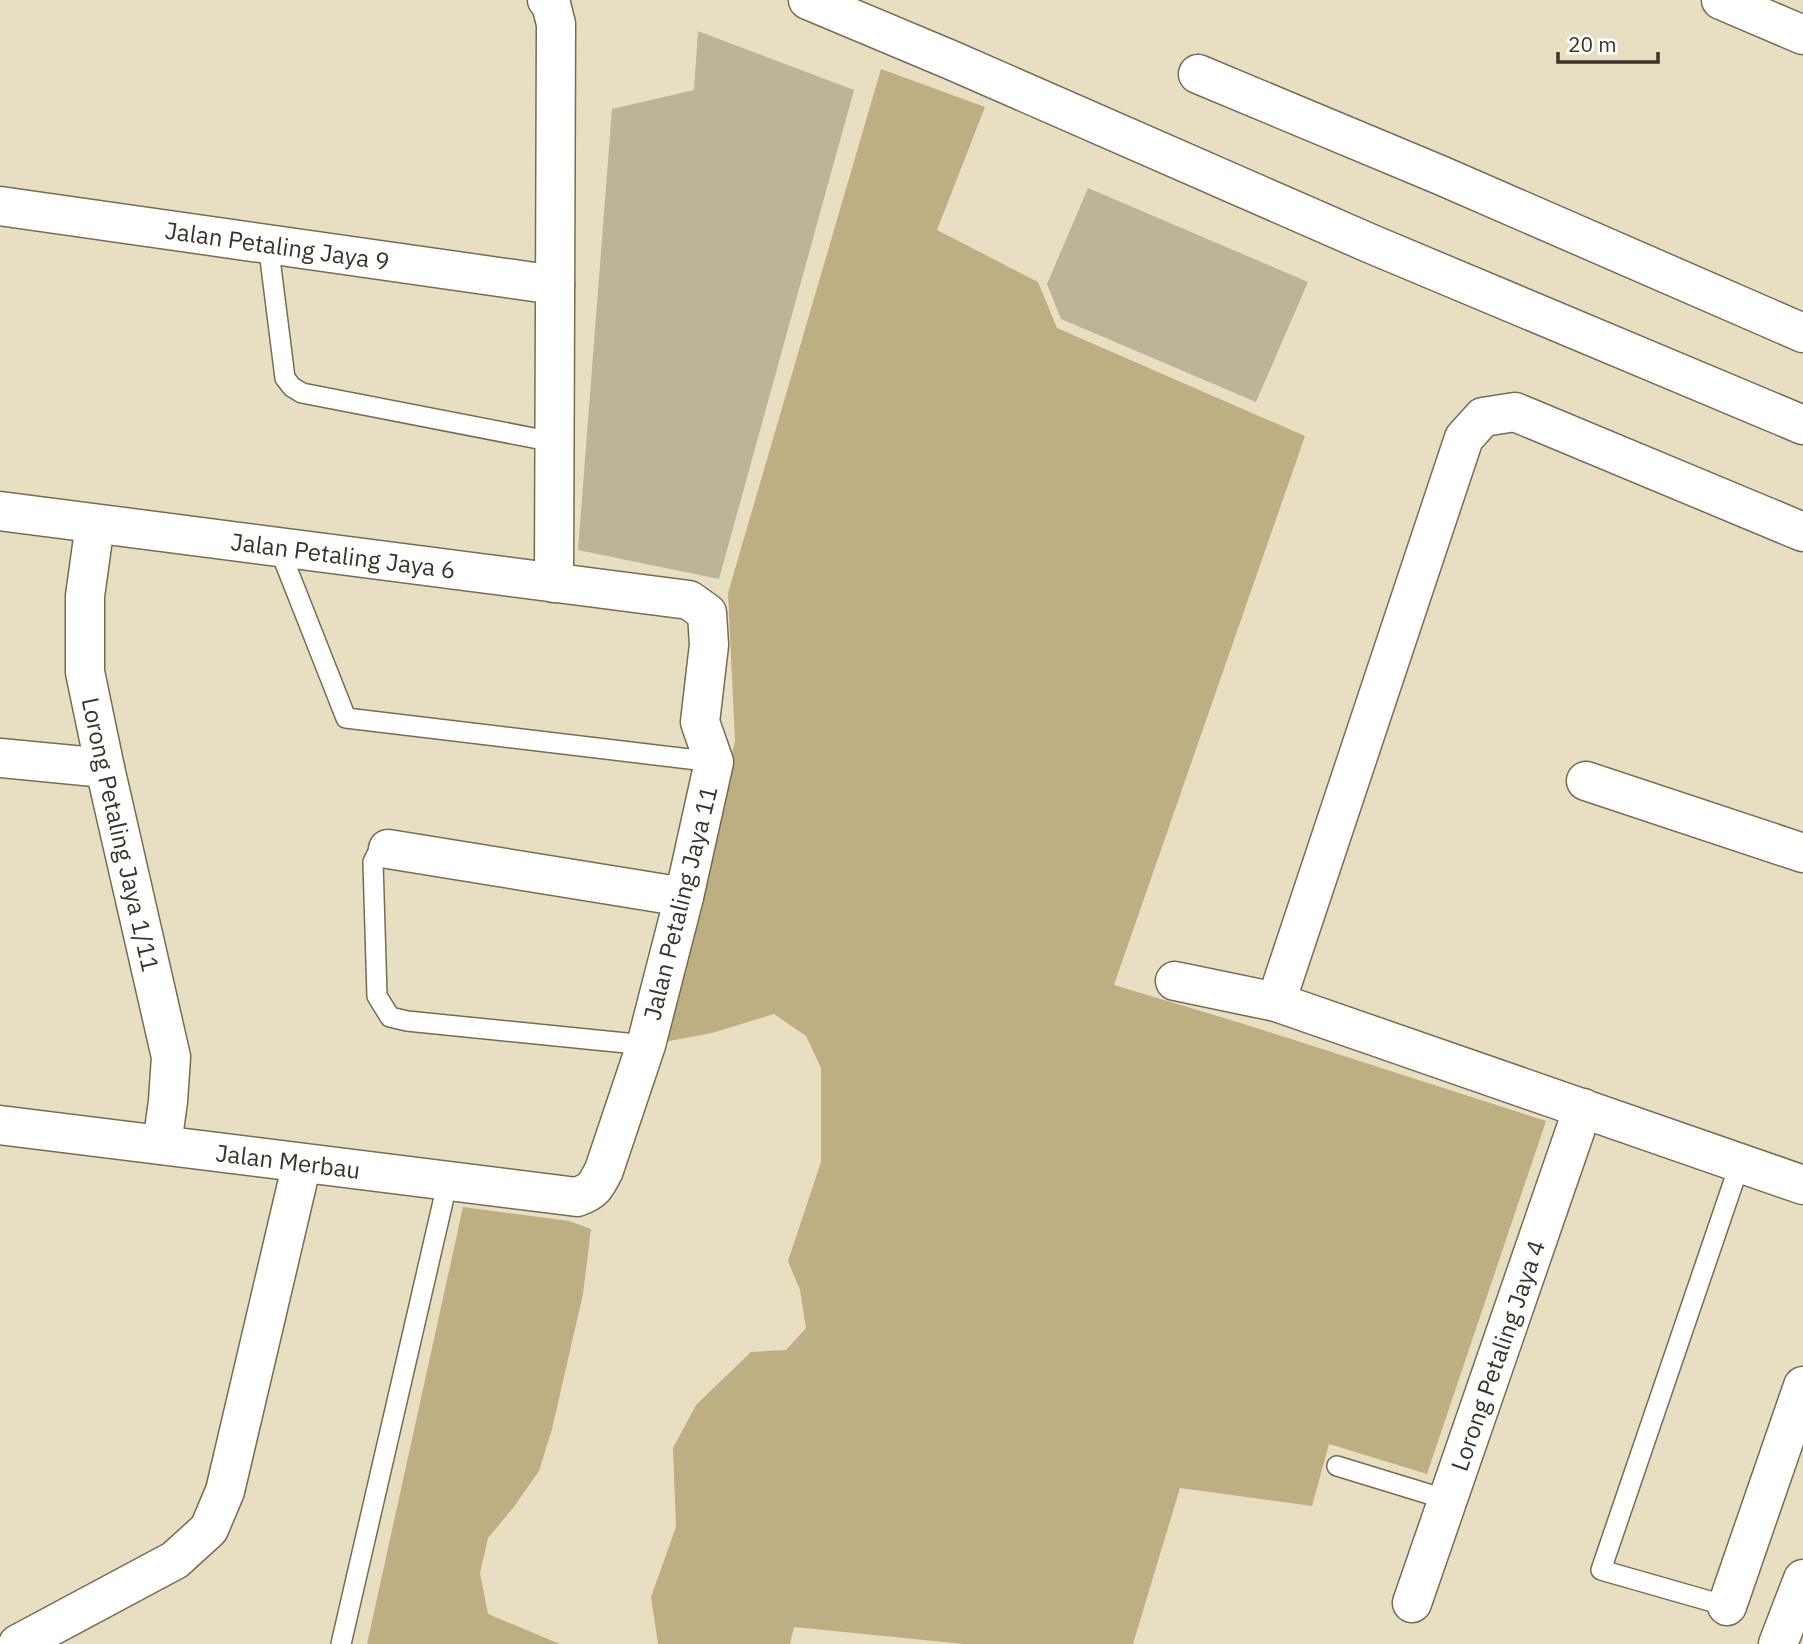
<svg xmlns="http://www.w3.org/2000/svg" width="1803" height="1644" font-family="'IBM Plex Sans',sans-serif">
  <style>
    .green { fill: #bdb497 }
    .forest { fill: #beaf82 }
    .lines { fill: none; stroke-linecap: round; stroke-linejoin: round }
    .service-casing { stroke: #756d53; stroke-width: 22 }
    .minor-casing { stroke: #756d53; stroke-width: 41 }
    .tertiary-casing { stroke: #756d53; stroke-width: 41 }
    .service { stroke: #fff; stroke-width: 19 }
    .minor { stroke: #fff; stroke-width: 38 }
    .tertiary { stroke: #fff; stroke-width: 38 }
    .labels { text-anchor: middle; dominant-baseline: central; stroke-width: 6; stroke-linejoin: round; paint-order: stroke }
    .street-label { font-size: 24px; fill: #38352a; stroke: #fff }
  </style>
  <rect width="100%" height="100%" fill="#e8dfc2"/>
  <path class="green" d="M698 31 854 90 719 579 578 550 612 109 694 90Z
    M1088 188 1308 282 1256 402 1061 319 1047 284Z"/>
  <path class="forest" d="M881 69 985 107 937 230 1038 282 1057 328 1305 436 1114 985 1244 1024 1546 1121 1427 1474 1329 1444 1312 1506 1180 1488 1133 1644H964L794 1627 790 1644H658L651 1597 676 1527 673 1448 696 1405 751 1352 786 1350 806 1328 800 1290 788 1261 821 1162V1068L806 1036 774 1014 712 1033 664 1042 735 741 728 593Z
    M463 1207 569 1221 591 1229 583 1294 552 1429 539 1471 513 1508 488 1538 480 1573 488 1614 560 1644H367Z"/>
  <g class="lines">
    <defs>
      <path id="service" d="M268 243 285 378 292 387 302 393 554 442
        M279 548 346 718 714 762
        M388 849 377 854 373 862 377 996 390 1017 407 1021 646 1045
        M1337 1466 1448 1500
        M1727 1606 1601 1570 1740 1163
        M341 1644 448 1180"/>
      <g id="minor">
        <path d="M547 0 551 4 556 24 554 583"/>
        <path d="M808 0 951 60 1369 243 1803 425"/>
        <path d="M1721 0 1803 35"/>
        <path d="M1198 74 1440 175 1803 333"/>
        <path id="s1" d="M0 206 555 285"/>
        <path id="s2" d="M0 511 689 600 707 613 709 645 700 722 714 762 684 897 646 1045 604 1170C596 1186 594 1191 577 1197L0 1125"/>
        <path id="s3" d="M95 524 85 596V672L105 768 171 1057 168 1101 162 1145"/>
        <path d="M0 758 105 768"/>
        <path d="M1586 781 1803 853"/>
        <path d="M388 849 684 897"/>
        <path d="M1175 981 1276 1002 1803 1185"/>
        <path d="M1276 1002 1464 438 1483 417 1515 412 1803 532"/>
        <path id="s4" d="M1412 1603 1583 1108"/>
        <path d="M1727 1606 1803 1386"/>
        <path d="M18 1644 175 1560 209 1529 225 1491 302 1163"/>
      </g>
      <path id="tertiary" d="M1778 1644 1803 1579"/>
    </defs>
    <use href="#service" class="service-casing"/>
    <use href="#minor" class="minor-casing"/>
    <use href="#tertiary" class="tertiary-casing"/>
    <use href="#service" class="service"/>
    <use href="#minor" class="minor"/>
    <use href="#tertiary" class="tertiary"/>
  </g>
  <g class="labels">
    <g class="street-label">
      <text stroke="none"><textPath href="#s1" startOffset="280">Jalan Petaling Jaya 9</textPath></text>
      <text stroke="none"><textPath href="#s2" startOffset="346">Jalan Petaling Jaya 6</textPath></text>
      <text stroke="none"><textPath href="#s3" startOffset="315">Lorong Petaling Jaya 1/11</textPath></text>
      <text transform="translate(680 903) rotate(-76)">Jalan Petaling Jaya 11</text>
      <text transform="translate(288 1161) rotate(7)">Jalan Merbau</text>
      <text stroke="none"><textPath href="#s4" startOffset="262">Lorong Petaling Jaya 4</textPath></text>
    </g>
  </g>
  <path d="M1558 52v10h100v-10" fill="none" stroke="#38352a" stroke-width="3.5"/>
  <text x="1568" y="52" font-size="21" fill="#38352a" stroke="#ffffff" stroke-width="5" paint-order="stroke">20 m</text>
</svg>
